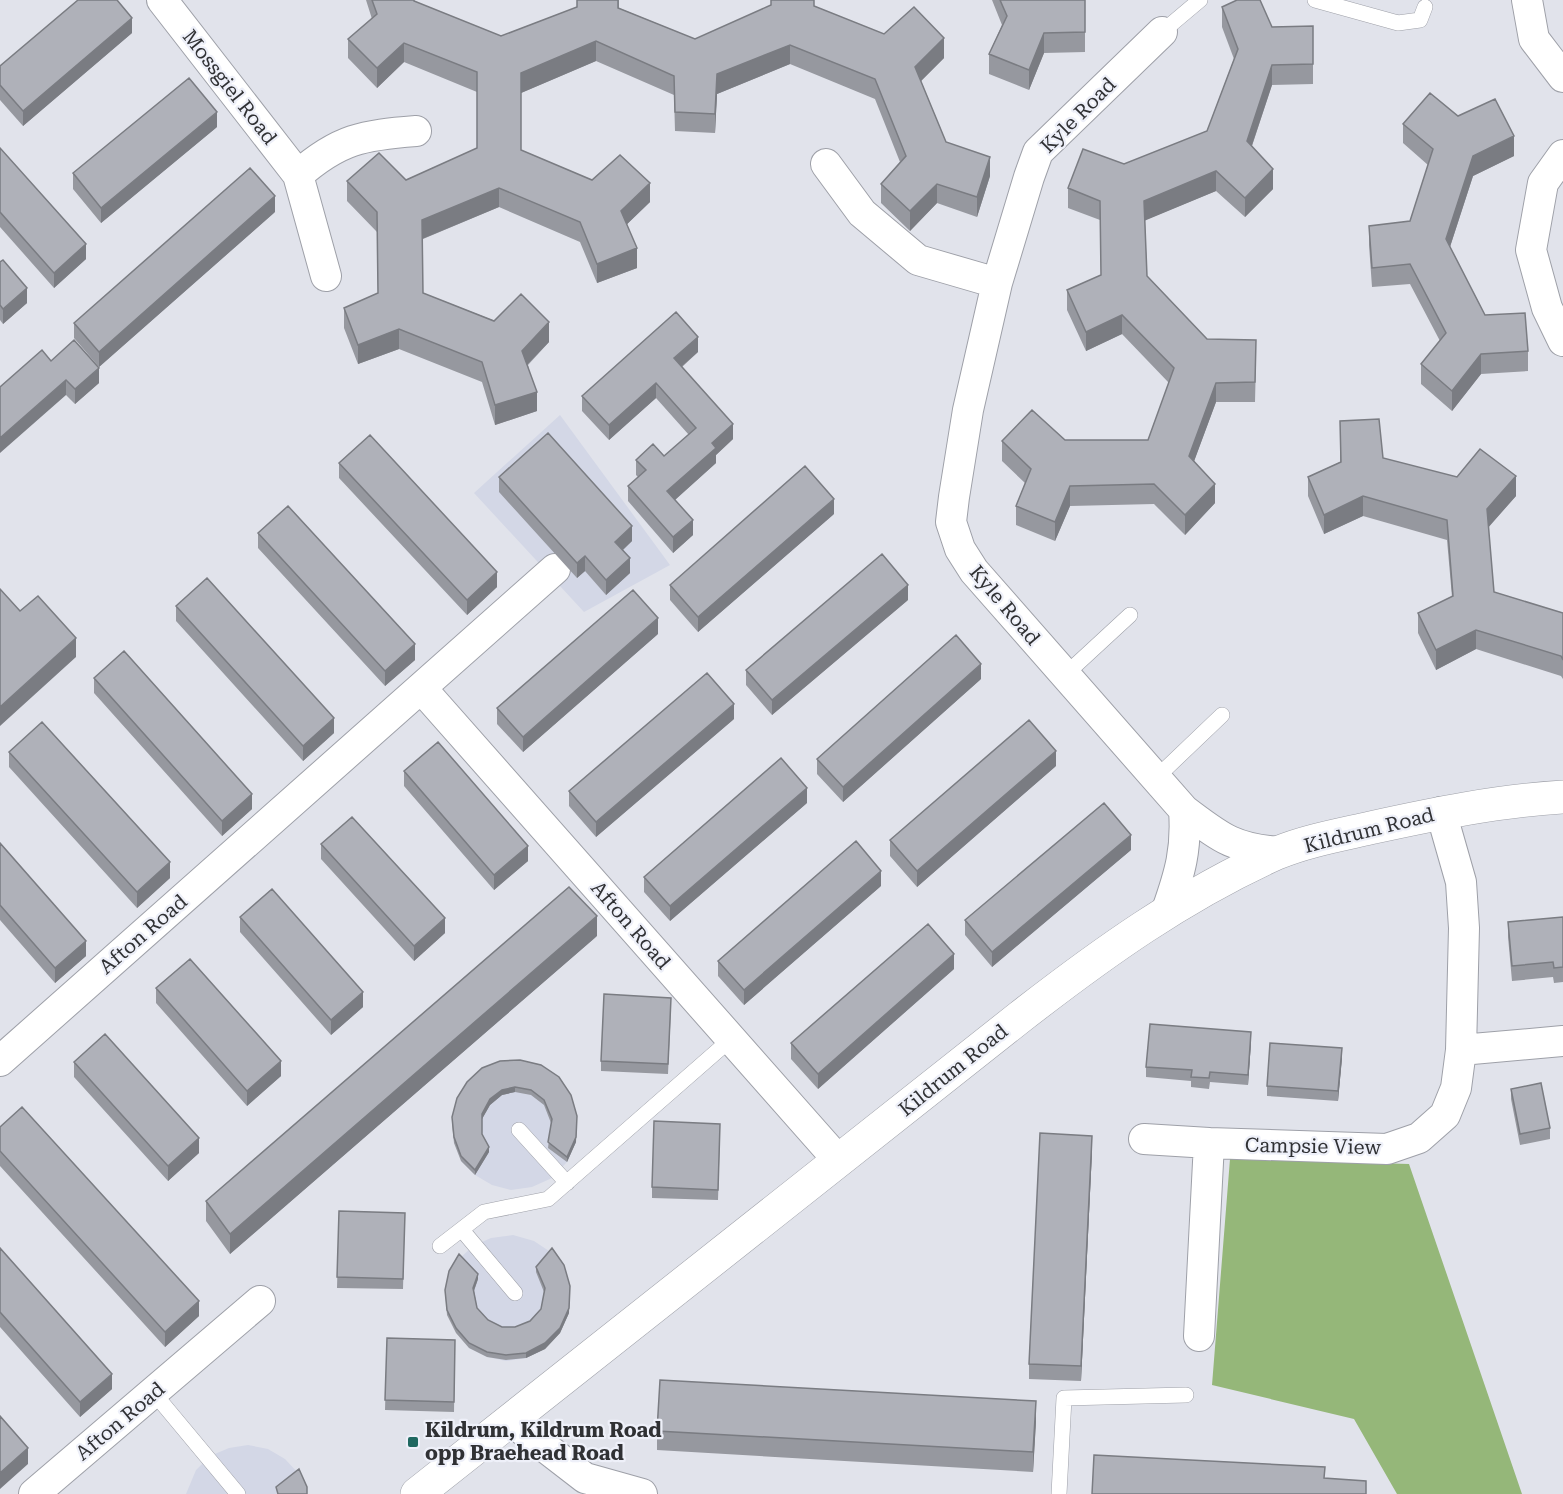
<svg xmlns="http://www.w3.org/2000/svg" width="1563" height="1494" font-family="'Roboto Serif',serif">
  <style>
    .built { fill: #d3d7e6 }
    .forest { fill: #95b779 }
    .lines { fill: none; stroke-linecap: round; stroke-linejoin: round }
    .service-casing { stroke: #9ea0a8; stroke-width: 16 }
    .minor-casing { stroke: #9ea0a8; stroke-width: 32 }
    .tertiary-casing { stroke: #9ea0a8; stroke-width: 34 }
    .service { stroke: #fff; stroke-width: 15 }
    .minor { stroke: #fff; stroke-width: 30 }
    .tertiary { stroke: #fff; stroke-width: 33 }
    .wall { fill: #96989f }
    .shaded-wall { fill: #7a7c82 }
    .building { fill: #afb1b9; stroke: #7a7c82; stroke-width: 1.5 }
    .poi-dot { fill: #1f6860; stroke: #eef0f9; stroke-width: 2 }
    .labels { text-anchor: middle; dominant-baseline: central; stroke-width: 4.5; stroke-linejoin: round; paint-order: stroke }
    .street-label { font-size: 20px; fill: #303134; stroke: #eef0f9 }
    .poi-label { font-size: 20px; font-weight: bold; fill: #303134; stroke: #eef0f9; text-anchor: start }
  </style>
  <rect width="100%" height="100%" fill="#e1e3eb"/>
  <path class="built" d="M560 415 670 565 584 612 474 493Z
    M520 1065 576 1142 567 1162 552 1178 532 1187 511 1190 492 1185 475 1175 461 1161 457 1103Z
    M513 1235 534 1241 552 1253 545 1349 526 1358 506 1361 487 1357 469 1348 459 1259 473 1246 491 1238Z
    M248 1445 268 1449 285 1459 299 1474 307 1494H186L196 1470 210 1456 229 1448Z"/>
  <path class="forest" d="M1230 1159 1409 1164 1522 1494H1397L1354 1419 1212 1385Z"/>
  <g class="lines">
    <defs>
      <path id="service" d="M1315 0 1398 23 1420 20 1425 7
        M1162 32 1200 0
        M1065 675 1130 615
        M1156 778 1222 715
        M519 1130 567 1183
        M462 1230 515 1293
        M440 1246 484 1212 548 1199 731 1039
        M153 1392 238 1494
        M1059 1494 1064 1398 1186 1395"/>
      <path id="minor" d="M162 0 298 175 326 276
        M1527 0 1534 39 1563 77
        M1162 32 1038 152 1029 177 997 283 968 410 954 497 951 522 960 549 974 571 1184 810C1220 837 1233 849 1280 852
        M1563 155 1543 183 1531 250 1547 308 1563 341
        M826 164 862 213 918 260 997 283
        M298 175C339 139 363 135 416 131
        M422 689 839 1161
        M1167 910C1180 873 1187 849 1184 810
        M1461 1050 1563 1041
        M0 1061 555 569
        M1144 1139 1209 1143
        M1199 1336 1209 1143 1387 1149 1419 1138 1445 1115 1456 1088 1461 1050 1464 928 1461 882 1441 812
        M510 1420 585 1478 642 1494
        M34 1494 260 1301"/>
      <path id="tertiary" d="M417 1494 1020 1017C1101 954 1183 895 1277 853 1306 841 1339 835 1370 828 1434 814 1497 801 1563 797"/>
    </defs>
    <use href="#service" class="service-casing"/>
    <use href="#minor" class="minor-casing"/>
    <use href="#tertiary" class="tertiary-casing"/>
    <use href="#service" class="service"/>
    <use href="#minor" class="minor"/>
    <use href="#tertiary" class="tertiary"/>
  </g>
  <path class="wall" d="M366 0H414V1L501 36 577 7V0H619V8L695 39 814 6 944 58 921 81 946 142 990 176 977 217 937 203 910 231 881 203V184L900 162 875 99 790 64 717 94 715 133 675 131 674 95 596 61 521 93V150L592 180 650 202 627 224 637 268 597 283 580 242 499 207 423 239V293L549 342 528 365 537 411 495 425 482 382 399 349 358 364 344 328V308L378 293 377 232 347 201V181L406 180 477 148V92L404 62 377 88 348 58V39L372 19Z
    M992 0H1085V52L1044 53 1029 90 989 74V54L1002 25Z
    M1222 7 1272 27 1313 26V84L1272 85 1252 146 1273 189 1245 217 1216 191 1145 220 1147 276 1207 339 1256 360 1255 402H1216L1194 461 1215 503 1185 535 1154 504 1070 506 1055 541 1016 525V506L1025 483 1002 461V441L1148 440 1169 383 1122 334 1086 351 1067 310V290L1101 275 1100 220 1068 208V188L1124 164 1207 131 1234 59 1222 27Z
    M132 33 23 126 0 100V66Z
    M1458 116 1514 156 1473 176 1450 247 1485 315 1528 351V371L1481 374 1452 411 1421 384V364L1440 341 1410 284 1372 287 1369 245V226L1410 221 1428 165 1403 143V124Z
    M217 127 101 223 73 189V173Z
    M0 148 86 259 54 288 0 227Z
    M275 212 99 367 74 338V323Z
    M0 262 27 303 3 324 0 320Z
    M698 352 682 367 733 439 716 455V463L675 500 693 535 673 553 628 501V486L638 477 636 475V460L664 456 689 435 656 398 609 440 582 411V396Z
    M51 361 99 383 75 404 66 395Z
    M1340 421 1383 458 1516 496 1488 527 1494 592 1563 613V679L1561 676 1476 649 1436 670 1418 633V613L1452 597 1447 540 1363 516 1324 534 1308 496V477L1340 462Z
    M339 463 497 587 467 615 339 478Z
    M499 477 632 541 623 550 630 573 606 595 585 571 577 578 499 492Z
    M834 514 698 632 670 600V585Z
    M258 533 415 660 385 686 258 548Z
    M908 600 772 715 746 685V670Z
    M176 606 334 733 303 761 176 621Z
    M658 634 523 752 497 724V708Z
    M94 678 252 809 222 836 94 693Z
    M981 679 843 802 817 774V759Z
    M734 719 596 837 569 806V791Z
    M9 752 170 878 137 908 9 767Z
    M1056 766 917 887 890 856V840Z
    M404 771 528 861 494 890 404 786Z
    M807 803 670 921 644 892V877Z
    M0 843 86 956 55 983 0 920Z
    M321 844 445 933 414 961 321 859Z
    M1131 850 992 967 965 935V920Z
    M881 886 744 1005 718 976V961Z
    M240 917 363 1007 331 1035 240 932Z
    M1563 917V982L1554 983 1553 977 1512 981 1508 937V922Z
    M597 936 230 1254 206 1221V1201Z
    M954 969 818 1089 791 1059V1043Z
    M156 988 281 1076 247 1106 156 1003Z
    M671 1008 668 1074 601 1071V1061Z
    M1251 1042 1248 1085 1210 1082 1209 1089 1191 1087V1081L1146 1077V1067Z
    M1342 1058 1338 1101 1267 1096V1086Z
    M520 1060 576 1142 567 1162 548 1148 551 1123 544 1105 531 1095 515 1092 502 1095 490 1105 482 1119V1134L489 1152 475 1175 461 1161 454 1143 452 1123Z
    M74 1062 199 1153 168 1181 74 1077Z
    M1511 1089 1550 1128V1139L1520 1145 1511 1099Z
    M0 1127 199 1316 165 1347 0 1166Z
    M720 1134 718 1200 652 1198V1187Z
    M1092 1151 1081 1381 1029 1379V1364Z
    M339 1211 405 1213 403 1289 337 1288Z
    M0 1248 112 1389 80 1417 0 1327Z
    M536 1267 569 1313 560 1333 545 1349 526 1358 506 1360 487 1357 469 1348 456 1333 447 1315 445 1290 478 1279 474 1291 477 1308 488 1320 502 1327H515L530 1321 541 1309 544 1292 536 1272Z
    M387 1338 455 1340 454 1412 385 1410Z
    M1036 1421 1033 1472 657 1450V1431Z"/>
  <path class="shaded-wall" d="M132 18V33L23 126V111Z
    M1044 33V53L1029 90V70Z
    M944 38V58L915 87V67Z
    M596 41V61L521 93V73Z
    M404 43V62L377 88V68Z
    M790 45V64L717 94 715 133V114L717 74Z
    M1272 65V85L1247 160V141Z
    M217 112V127L101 223V208Z
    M1514 136V156L1473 176 1446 259V239L1473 156Z
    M990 157V176L977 217V197Z
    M1273 169V189L1245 217V198Z
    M1216 171V191L1144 221V201Z
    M650 183V202L621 230V211Z
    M937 184V203L910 231V211Z
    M499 188V207L422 239V220Z
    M275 196V212L99 367V352Z
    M86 244V259L54 288V273Z
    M637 248V268L597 283V264Z
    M27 288V303L3 324V309Z
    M1122 315V334L1086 351V332Z
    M549 322V342L522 370V351Z
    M399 329V349L358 364V345Z
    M698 337V352L674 373V358Z
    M1481 354V374L1452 411V391Z
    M99 368V383L75 404V389Z
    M66 380V395L0 453V438Z
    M656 383V398L609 440V425Z
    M1216 383V402L1189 475V456Z
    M537 392V411L495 425V405Z
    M733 424V439L716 455V463L667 507V491L712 443Z
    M1516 476V496L1487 529V509Z
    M1215 484V503L1185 535V515Z
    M1070 486V506L1055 541V522Z
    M1363 496V516L1324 534V515Z
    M834 499V514L698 632V617Z
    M693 520V535L673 553V537Z
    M632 526V541L615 557V542Z
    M585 556V571L577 578V563Z
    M630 558V573L606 595V580Z
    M497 572V587L467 615V600Z
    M908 585V600L772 715V700Z
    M658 618V634L523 752V737Z
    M1476 630V649L1436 670V650Z
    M76 638V657L0 726V707Z
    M415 644V660L385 686V671Z
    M981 664V679L843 802V787Z
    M734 704V719L596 837V822Z
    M334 718V733L303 761V746Z
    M1056 751V766L917 887V871Z
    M807 788V803L670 921V906Z
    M252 794V809L222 836V821Z
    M1131 835V850L992 967V952Z
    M528 846V861L494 890V875Z
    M170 862V878L137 908V892Z
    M881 871V886L744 1005V990Z
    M597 916V936L230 1254V1234Z
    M445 918V933L414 961V946Z
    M86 941V956L55 983V968Z
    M954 954V969L818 1089V1074Z
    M363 992V1007L331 1035V1020Z
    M1251 1032V1042L1248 1085V1075Z
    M1342 1048V1058L1338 1101V1091Z
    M281 1061V1076L247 1106V1091Z
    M515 1087V1092L502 1095 490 1105 482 1119V1114L490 1099 502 1090Z
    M577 1121 576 1142 567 1162V1157Z
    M1092 1136V1151L1081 1381V1366Z
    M199 1138V1153L168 1181V1166Z
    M489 1147V1152L475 1175V1170Z
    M478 1274V1279L473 1293V1288Z
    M570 1286 569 1313 560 1333 545 1349 526 1358V1353Z
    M199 1301V1316L165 1347V1332Z
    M112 1374V1389L80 1417V1402Z
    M1036 1401V1421L1033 1472V1452Z
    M28 1448V1464L0 1489V1473Z"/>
  <path class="building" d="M78 0H117L132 18 23 111 0 85V66Z
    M372 0H414V1L501 36 577 7V0H618V8L695 39 771 5V0H814V6L884 34 914 7 944 38 915 67 946 142 990 157 977 197 937 184 910 211 881 184 906 156 875 79 790 45 717 74 715 114 675 112 674 76 596 41 521 73V150L592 180 620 155 650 183 621 211 637 248 597 264 580 222 499 188 422 220 423 293 494 321 521 294 549 322 522 351 537 392 495 405 482 362 399 329 358 345 344 308 378 293 377 212 347 181 379 153 406 180 477 148V72L404 43 377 68 348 39 377 14Z
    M1000 0H1085V32L1044 33 1029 70 989 54 1007 16Z
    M1237 0H1260L1272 27 1313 26V64L1272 65 1247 141 1273 169 1245 198 1216 171 1144 201 1147 276 1207 339 1256 340 1255 382 1216 383 1189 456 1215 484 1185 515 1154 484 1070 486 1055 522 1016 506 1031 469 1002 441 1032 410 1065 440H1148L1174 368 1122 315 1086 332 1067 290 1101 275 1100 201 1068 188 1083 149 1124 164 1207 131 1238 49 1222 7Z
    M189 78 217 112 101 208 73 173Z
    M1430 93 1458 116 1495 99 1514 136 1473 156 1446 239 1485 315 1525 313 1528 351 1481 354 1452 391 1421 364 1446 333 1410 264 1372 268 1369 226 1410 221 1433 149 1403 124Z
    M0 148 86 244 54 273 0 212Z
    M250 168 275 196 99 352 74 323Z
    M3 260 27 288 3 309 0 305V262Z
    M676 312 698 337 674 358 733 424 712 443 716 448 667 491 693 520 673 537 628 486 646 470 636 460 653 444 664 456 696 428 656 383 609 425 582 396Z
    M74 340 99 368 75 389 66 380 0 438V387L42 350 51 361Z
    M1379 419 1383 458 1457 477 1480 449 1516 476 1487 509 1494 592 1563 613V660L1561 656 1476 630 1436 650 1418 613 1453 596 1447 520 1363 496 1324 515 1308 477 1341 462 1340 421Z
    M548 433 632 526 615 542 630 558 606 580 585 556 577 563 499 477Z
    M370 435 497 572 467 600 339 463Z
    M805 466 834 499 698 617 670 585Z
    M288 506 415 644 385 671 258 533Z
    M882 554 908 585 772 700 746 670Z
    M207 578 334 718 303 746 176 606Z
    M0 589 20 611 38 596 76 638 0 707Z
    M633 590 658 618 523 737 497 708Z
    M956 635 981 664 843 787 817 759Z
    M124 651 252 794 222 821 94 678Z
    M707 673 734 704 596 822 569 791Z
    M1029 720 1056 751 917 871 890 840Z
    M42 722 170 862 137 892 9 752Z
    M438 742 528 846 494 875 404 771Z
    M781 758 807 788 670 906 644 877Z
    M1104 803 1131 835 992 952 965 920Z
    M352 817 445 918 414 946 321 844Z
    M856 841 881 871 744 990 718 961Z
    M0 843 86 941 55 968 0 905Z
    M569 887 597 916 230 1234 206 1201Z
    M272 889 363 992 331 1020 240 917Z
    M1563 917V967L1554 968 1553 962 1512 966 1508 922Z
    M928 924 954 954 818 1074 791 1043Z
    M190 959 281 1061 247 1091 156 988Z
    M604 994 671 998 668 1064 601 1061Z
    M1150 1024 1251 1032 1248 1075 1210 1072 1209 1078 1191 1077 1192 1070 1146 1067Z
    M105 1034 199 1138 168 1166 74 1062Z
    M1270 1043 1342 1048 1338 1091 1267 1086Z
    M520 1060 541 1065 559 1077 571 1095 577 1116 576 1137 567 1157 548 1142 552 1119 544 1100 531 1090 515 1087 502 1090 490 1099 482 1114V1134L489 1147 475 1170 461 1156 454 1137 452 1117 457 1098 467 1082 482 1068 500 1061Z
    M1541 1083 1550 1128 1520 1134 1511 1089Z
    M22 1107 199 1301 165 1332 0 1151V1127Z
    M654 1121 720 1124 718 1190 652 1187Z
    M1040 1133 1092 1136 1081 1366 1029 1364Z
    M339 1211 405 1213 403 1279 337 1277Z
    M0 1248 112 1374 80 1402 0 1312Z
    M552 1248 564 1265 570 1286 569 1308 560 1328 545 1343 526 1353 506 1355 487 1352 469 1343 456 1328 447 1310 445 1290 449 1271 459 1254 478 1274 473 1288 477 1308 488 1320 502 1327H515L530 1321 541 1309 545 1288 536 1267Z
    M387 1338 455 1340 454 1402 385 1400Z
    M660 1380 1036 1401 1033 1452 657 1431Z
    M0 1416 28 1448 0 1473Z
    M1094 1455 1325 1467 1324 1478 1366 1481V1494H1092Z
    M299 1469 307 1487V1494H278L276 1487Z"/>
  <rect class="poi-dot" x="407" y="1436" width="12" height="12" rx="3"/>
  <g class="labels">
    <g class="street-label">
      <text transform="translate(230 87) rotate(52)">Mossgiel Road</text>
      <text transform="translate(1078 115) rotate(-45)">Kyle Road</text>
      <text transform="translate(1005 605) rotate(50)">Kyle Road</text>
      <text transform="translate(1369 830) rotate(-14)">Kildrum Road</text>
      <text transform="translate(631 925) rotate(49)">Afton Road</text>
      <text transform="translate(143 934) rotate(-41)">Afton Road</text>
      <text transform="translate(953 1070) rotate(-39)">Kildrum Road</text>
      <text transform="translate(1313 1146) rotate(1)">Campsie View</text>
      <text transform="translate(120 1421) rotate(-40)">Afton Road</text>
    </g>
    <g class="poi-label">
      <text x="425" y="1430">Kildrum, Kildrum Road<tspan x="425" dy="23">opp Braehead Road</tspan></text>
    </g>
  </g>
</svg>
